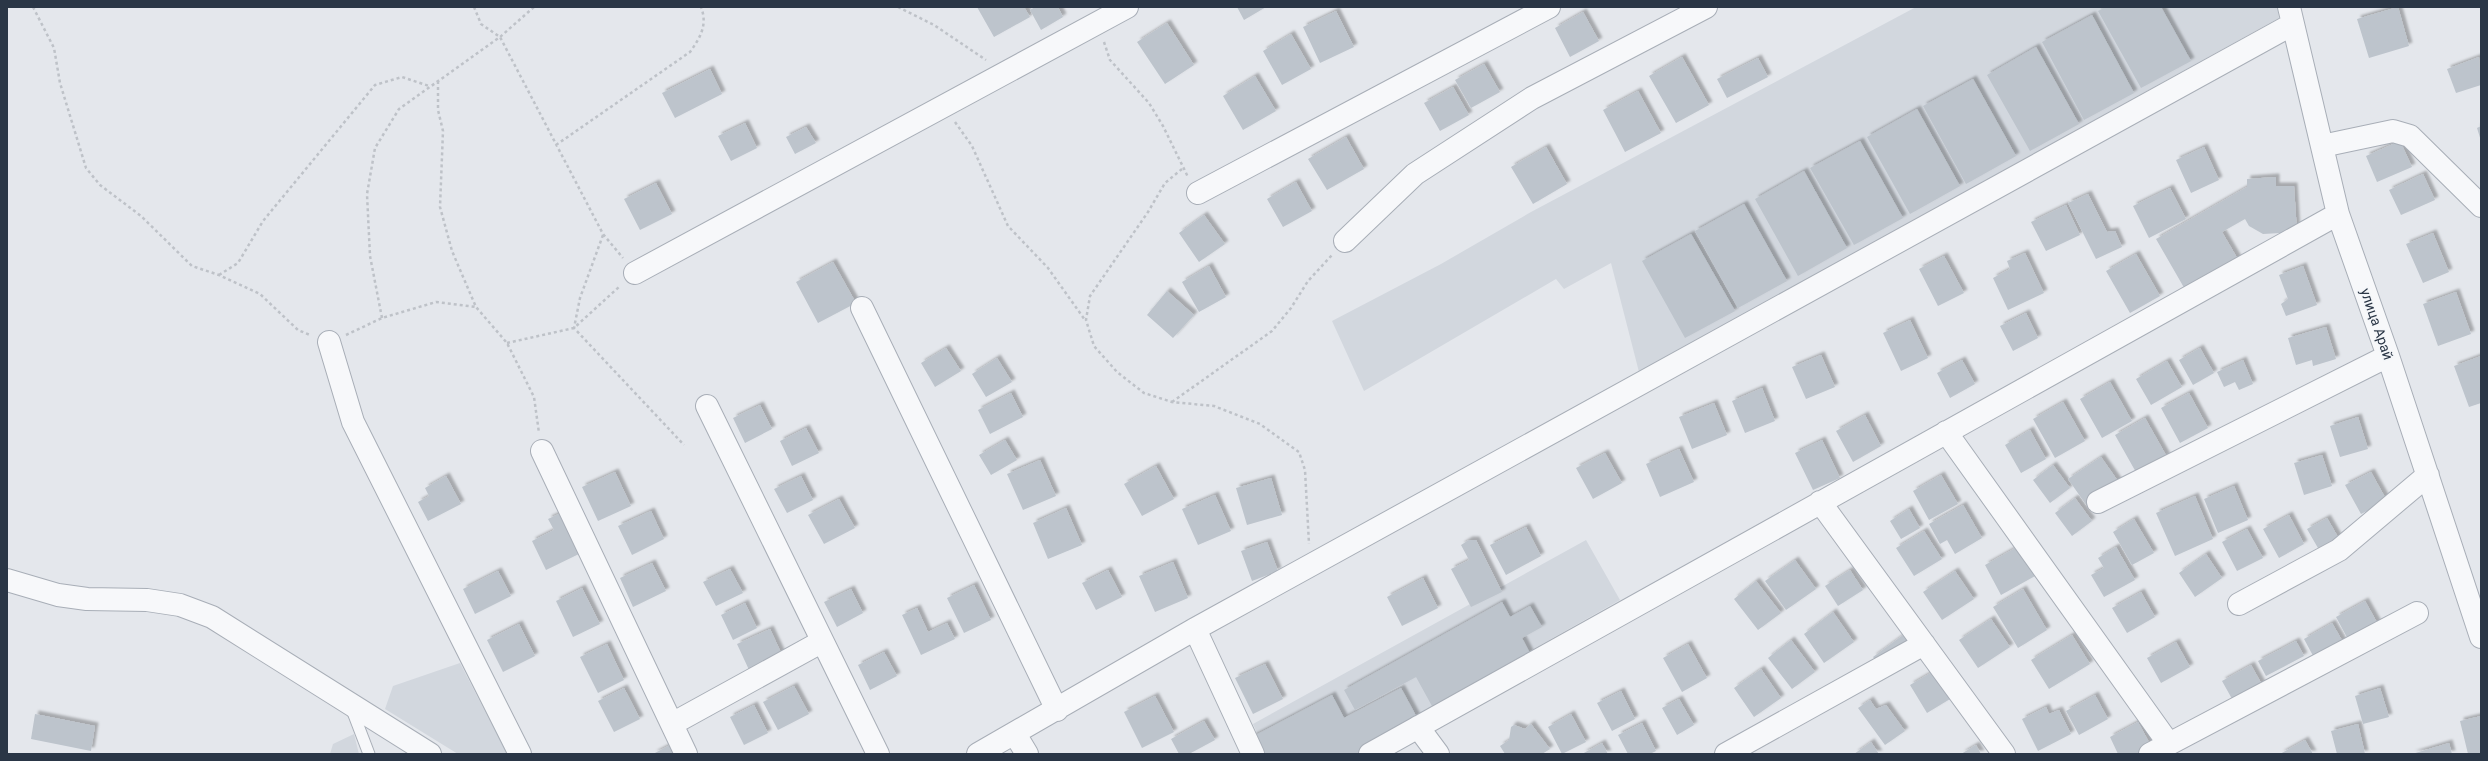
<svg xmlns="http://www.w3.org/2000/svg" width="2488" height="761" font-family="Roboto,sans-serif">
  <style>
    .built { fill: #d2d7de }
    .building { fill: #bdc4cc; filter: url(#shadow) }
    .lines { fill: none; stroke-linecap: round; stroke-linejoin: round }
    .service-casing { stroke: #a8aeb7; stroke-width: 13 }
    .minor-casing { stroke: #a8aeb7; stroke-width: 24 }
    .path { stroke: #bec2c8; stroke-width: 2.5; stroke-dasharray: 3 3; stroke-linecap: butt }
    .service { stroke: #f7f8fa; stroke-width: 11 }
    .minor { stroke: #f7f8fa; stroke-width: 22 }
    .labels { text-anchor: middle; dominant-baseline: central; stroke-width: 3; stroke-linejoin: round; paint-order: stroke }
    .street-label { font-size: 14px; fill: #2a3646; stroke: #f4f6f9 }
  </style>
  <defs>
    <filter id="shadow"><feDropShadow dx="3.5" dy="-3.5" stdDeviation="1" flood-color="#0004"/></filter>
  </defs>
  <rect width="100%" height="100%" fill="#e4e7ec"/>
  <path class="built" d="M1916 7H2277L2279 18 1639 372 1611 263 1564 289 1556 279 1364 391 1332 321 1441 264 1531 212Z
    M1586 540 1620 600 1348 754H1266L1253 724Z
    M460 663 507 754H458L385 709 393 686Z
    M354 734 359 754H330L333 744Z"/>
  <path class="building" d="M977 7H1024L1030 17 994 37Z
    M1035 7H1058L1063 17 1041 30 1030 10Z
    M1237 7H1266L1244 20Z
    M2106 7H2161L2191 61 2141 88 2098 11Z
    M2398 7 2409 46 2369 58 2357 19Z
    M1336 11 1354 47 1320 63 1303 27Z
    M1583 12 1599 41 1570 57 1555 28Z
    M2092 15 2134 93 2084 120 2042 42Z
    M1167 23 1194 65 1165 84 1137 42Z
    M1291 34 1311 69 1282 85 1263 51Z
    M2036 47 2079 124 2030 151 1987 75Z
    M1682 57 1709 105 1676 123 1649 76Z
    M2479 57 2481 85 2456 93 2447 69Z
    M1758 58 1768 77 1727 98 1717 79Z
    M1484 64 1500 92 1471 108 1455 80Z
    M710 69 722 94 675 118 662 93Z
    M1255 76 1276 111 1243 130 1223 96Z
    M1973 79 2016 156 1966 184 1923 106Z
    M1453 87 1469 115 1440 131 1424 103Z
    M1638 91 1661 133 1625 152 1603 110Z
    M1917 109 1960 186 1910 214 1867 137Z
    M745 123 757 148 731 161 718 136Z
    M2481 126V141L2477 128Z
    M806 127 816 143 795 154 786 137Z
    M1346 137 1364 169 1327 190 1308 159Z
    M1860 141 1903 218 1854 245 1810 168Z
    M2400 141 2412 167 2377 182 2366 156Z
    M1546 147 1567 184 1533 204 1511 167Z
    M2204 147 2219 180 2191 193 2176 160Z
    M1804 171 1847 248 1798 276 1755 199Z
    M2423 174 2435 200 2401 215 2389 190Z
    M2276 177V186H2294L2297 232 2263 234 2249 226 2245 219 2222 232 2243 268 2190 298 2156 239 2247 187V179Z
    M1296 182 1312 211 1283 227 1267 199Z
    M656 183 672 214 640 230 624 199Z
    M2170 188 2186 219 2149 238 2133 206Z
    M2088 194 2107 232 2115 231 2122 247 2096 259 2068 203Z
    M1744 204 1787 281 1738 308 1695 231Z
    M2066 205 2080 235 2046 251 2031 222Z
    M1204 215 1225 244 1199 262 1179 233Z
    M2433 233 2449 272 2423 283 2406 244Z
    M1691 234 1735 311 1685 338 1642 261Z
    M2025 253 2044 293 2008 310 1993 278 2010 269 2007 261Z
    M2136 254 2160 296 2130 313 2106 271Z
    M1944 256 1964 293 1938 306 1919 269Z
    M833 262 856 303 818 323 796 282Z
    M1209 266 1226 297 1199 312 1182 282Z
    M2303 266 2317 305 2286 316 2281 304 2288 299 2279 275Z
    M1167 291 1194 315 1173 338 1147 315Z
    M2456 292 2471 334 2438 346 2423 304Z
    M2026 313 2038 338 2013 351 2000 326Z
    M1910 320 1928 358 1901 371 1883 333Z
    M2326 327 2336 359 2313 366 2312 360 2296 365 2288 338Z
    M946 348 961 371 935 387 921 363Z
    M2200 348 2214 373 2193 385 2179 360Z
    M1821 355 1835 387 1806 399 1792 367Z
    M2481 356V403L2469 407 2454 366Z
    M997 358 1012 382 986 397 972 374Z
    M1962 360 1975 384 1950 398 1937 373Z
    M2243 360 2253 384 2239 390 2235 382 2224 387 2217 372Z
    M2167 361 2182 387 2151 405 2136 379Z
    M2110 382 2132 421 2102 438 2080 399Z
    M1762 388 1775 421 1745 433 1732 401Z
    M1011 393 1023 417 990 434 978 410Z
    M2189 393 2208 428 2180 443 2161 408Z
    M2063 402 2085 441 2055 458 2033 419Z
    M1714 403 1727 435 1692 449 1679 417Z
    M760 405 772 429 745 443 733 418Z
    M1865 415 1881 446 1853 462 1836 431Z
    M2358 417 2368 449 2340 457 2330 426Z
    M2145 418 2167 457 2137 474 2115 435Z
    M806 428 819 453 792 466 780 441Z
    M2030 430 2046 459 2021 473 2005 445Z
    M1005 440 1017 460 991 475 979 455Z
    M1822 440 1840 478 1813 490 1795 453Z
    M1679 449 1694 482 1660 497 1646 464Z
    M1605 453 1622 483 1593 499 1576 468Z
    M2322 455 2332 486 2304 495 2294 463Z
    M2101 457 2120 484 2087 506 2068 479Z
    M1040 460 1056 496 1023 510 1007 474Z
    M2053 465 2070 488 2050 503 2033 480Z
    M1156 466 1174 499 1142 516 1124 484Z
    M615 472 631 506 598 521 582 487Z
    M2371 472 2387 501 2361 514 2345 485Z
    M1941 475 1958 504 1929 520 1913 491Z
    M446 476 461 504 428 521 418 502 429 496 425 488Z
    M801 476 813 500 787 513 774 489Z
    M1271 478 1282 515 1247 525 1236 488Z
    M2234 486 2248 520 2218 533 2204 499Z
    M1215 495 1231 531 1198 545 1182 509Z
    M2195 496 2213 539 2175 556 2156 513Z
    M2075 498 2092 521 2072 536 2055 513Z
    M839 499 855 528 824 544 808 515Z
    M1963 505 1982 538 1955 554 1947 540 1940 544 1929 524Z
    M1066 508 1082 545 1048 559 1033 523Z
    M1909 509 1920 528 1901 539 1890 521Z
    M651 511 664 539 632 555 618 526Z
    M563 512 583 552 546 570 532 541 554 530 548 519Z
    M2289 515 2304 544 2279 558 2263 529Z
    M2327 518 2342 544 2322 555 2307 529Z
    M2134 519 2154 553 2132 565 2113 532Z
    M1526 527 1541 556 1506 575 1490 545Z
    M2247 529 2263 558 2237 571 2222 542Z
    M1924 531 1942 559 1914 576 1896 548Z
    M1469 540H1476L1502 592 1471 607 1451 569 1469 560 1461 545Z
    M1267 542 1278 571 1252 581 1241 551Z
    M2019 546 2035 576 2001 595 1985 565Z
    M2116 547 2135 580 2104 597 2091 575 2104 568 2098 558Z
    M2206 554 2222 578 2195 597 2179 573Z
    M1795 560 1816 589 1786 610 1765 581Z
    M1173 562 1188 598 1155 612 1139 576Z
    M652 563 666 591 633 607 620 578Z
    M730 569 743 593 716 606 703 582Z
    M1108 570 1122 597 1096 610 1082 583Z
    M1850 570 1863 590 1838 606 1825 586Z
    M498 571 511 596 475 614 463 589Z
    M1955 571 1974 599 1942 620 1923 592Z
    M1423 578 1438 608 1402 626 1387 597Z
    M1756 581 1781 613 1758 630 1734 599Z
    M974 585 991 620 964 633 947 598Z
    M582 588 600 624 573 637 556 601Z
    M851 589 863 613 837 627 824 602Z
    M2023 589 2047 630 2018 648 1993 607Z
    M2141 592 2155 617 2127 633 2112 608Z
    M2365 601 2379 626 2350 643 2336 617Z
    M1502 602 1510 617 1530 606 1542 627 1522 638 1535 663 1438 717 1416 677 1355 710 1344 690Z
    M745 603 757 628 733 640 721 615Z
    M917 608 928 632 947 623 955 639 921 655 902 615Z
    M1833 612 1854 642 1824 663 1804 634Z
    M1991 619 2010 647 1978 668 1959 640Z
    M2332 623 2347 649 2318 665 2304 639Z
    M519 624 535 656 503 672 487 640Z
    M770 629 783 657 750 672 737 644Z
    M1906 633 1919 651 1886 674 1873 657Z
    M2072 635 2090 664 2049 689 2031 660Z
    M1791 640 1815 672 1792 689 1768 658Z
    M2296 641 2304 656 2266 676 2258 661Z
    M2176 642 2190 667 2161 683 2147 658Z
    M607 644 624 680 598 693 580 657Z
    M1688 644 1707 678 1682 692 1663 658Z
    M884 652 897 676 870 690 858 665Z
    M1265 664 1283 699 1253 714 1235 678Z
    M2251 665 2265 690 2236 706 2222 681Z
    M1761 669 1781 698 1754 717 1734 688Z
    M1934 671 1950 699 1927 713 1910 685Z
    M794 686 809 714 778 730 763 702Z
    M624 688 640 719 614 732 598 701Z
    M1401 688 1421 725 1366 754H1258L1250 738 1332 695 1344 718Z
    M2380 688 2389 717 2363 724 2355 696Z
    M1621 691 1635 719 1612 731 1597 703Z
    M2095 695 2108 719 2079 735 2066 711Z
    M1155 696 1174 732 1142 748 1124 712Z
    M1679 699 1694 725 1677 735 1662 708Z
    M1870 700 1876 709 1886 705 1905 731 1885 745 1858 708Z
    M754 705 768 733 744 745 730 717Z
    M2046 707 2049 714 2059 710 2071 734 2038 751 2022 719Z
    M35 714 95 726 91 751 31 739Z
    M1571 714 1586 742 1562 754 1548 727Z
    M2481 716V754H2468L2460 721Z
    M1204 721 1215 740 1189 754H1179L1171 739Z
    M2138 722 2151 746 2137 754H2118L2110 737Z
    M1642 723 1656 751 1650 754H1628L1618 735Z
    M1531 724 1550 749 1542 754H1505L1500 746 1509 740 1511 727 1514 725 1525 729Z
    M2358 724 2365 754H2337L2331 731Z
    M2305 740 2313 754H2280Z
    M1871 742 1879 754H1854Z
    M1602 743 1608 754H1582Z
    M2449 743 2452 754H2412Z
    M672 744 677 754H653Z
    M1976 745 1981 754H1961Z"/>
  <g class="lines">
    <defs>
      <path id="service" d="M351 707 369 754"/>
      <path id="minor" d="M2289 7 2338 214 2388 356 2481 637
        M2322 146 2393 131 2410 136 2481 206
        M1198 193 1549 7
        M1345 241 1415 174 1532 98 1706 7
        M635 273 1127 7
        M862 308 1057 710
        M329 342 353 422 520 754
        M707 406 878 754
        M1946 432 2169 744
        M542 451 686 754
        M1820 502 2004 754
        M2098 502 2388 356
        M7 580 58 595 87 599 147 600 180 605 212 617 430 754
        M2239 604 2339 550 2428 475
        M1195 629 1253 754
        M672 724 821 642
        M1418 727 1438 754
        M1015 734 1027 754
        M978 754 1195 629 2293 24
        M1370 754 2338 214
        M1726 754 1924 644
        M2150 754 2417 613"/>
    </defs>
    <use href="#service" class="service-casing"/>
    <use href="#minor" class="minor-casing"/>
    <path class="path" d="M33 7 54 48 60 83 86 168 100 185 141 216 192 266 219 275 260 294 298 330 310 335
      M474 7 481 24 500 37 603 234 623 258
      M898 7 934 25 986 60
      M1104 42 1110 60 1149 103 1163 126 1188 177
      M438 81V110L443 131 440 207 452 251 476 307 507 343 534 397 539 433
      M955 122 972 146 1008 226 1048 268 1085 320
      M556 145 690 52C700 38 708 25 701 7
      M1182 169 1165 183 1148 212 1090 296 1086 320 1094 346 1117 372 1144 393 1172 402 1214 406 1260 424 1299 452 1305 470 1309 544
      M603 235 580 298 574 328 684 445
      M219 275 238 263 263 221 375 85 402 77 429 86
      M382 318 370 256 367 194 375 148 399 109 500 37 534 7
      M346 335 382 318 436 302 476 307
      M507 343 574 328 620 286
      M1172 402 1272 331 1291 308 1308 281 1332 255"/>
    <use href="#service" class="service"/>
    <use href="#minor" class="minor"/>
  </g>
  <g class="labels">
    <g class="street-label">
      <text transform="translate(2377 324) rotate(71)">улица Арай</text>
    </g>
  </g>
  <rect width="2488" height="761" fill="none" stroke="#2a3646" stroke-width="16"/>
</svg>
